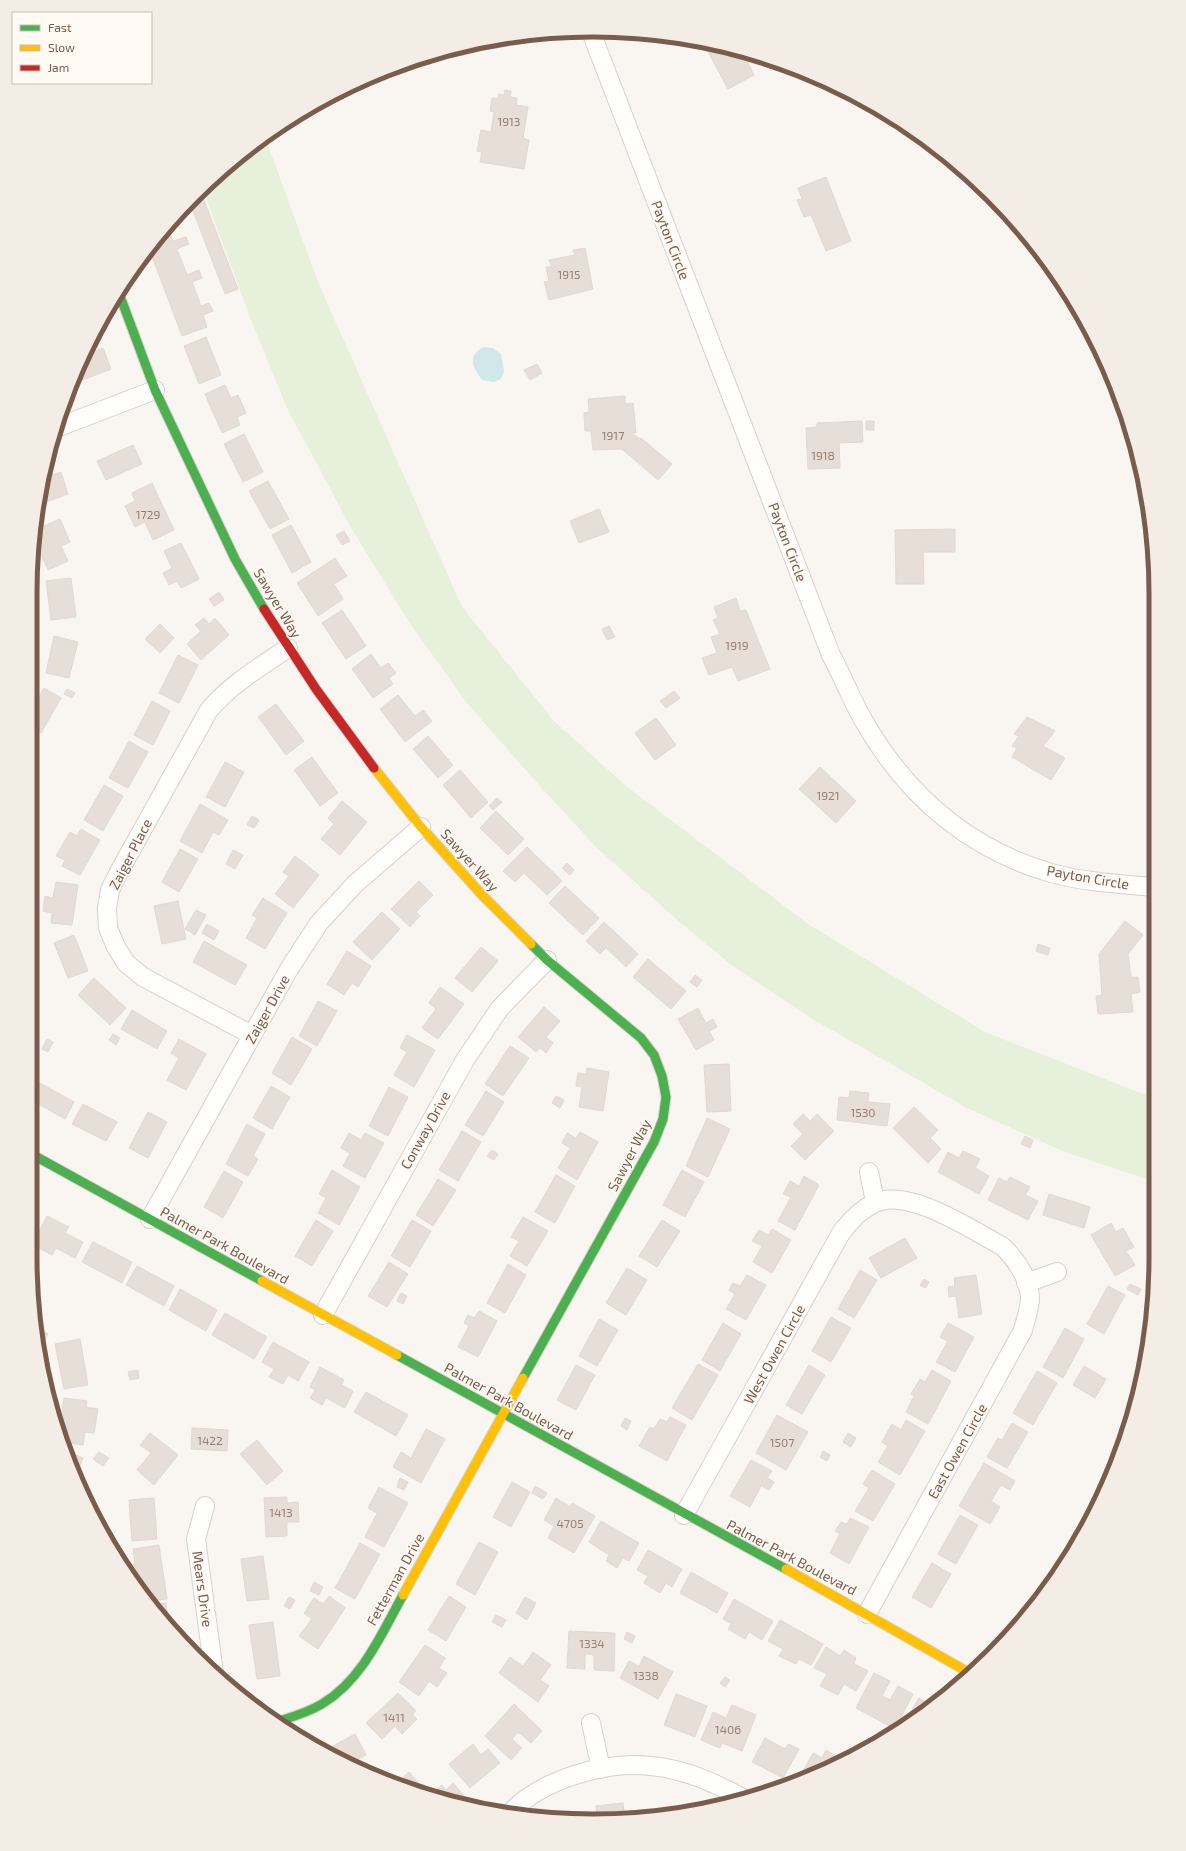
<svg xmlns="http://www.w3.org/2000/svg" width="1186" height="1851" font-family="'Exo 2',sans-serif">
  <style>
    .green { fill: #e7f0db }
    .water { fill: #d0e8ea }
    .building { fill: #e6ded7; stroke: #e2d8d2 }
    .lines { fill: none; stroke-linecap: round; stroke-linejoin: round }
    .street-casing { stroke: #d7d1cb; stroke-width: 20 }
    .fast-casing { stroke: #d9d2cb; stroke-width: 11 }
    .slow-casing { stroke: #d9d2cb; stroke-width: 11 }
    .jam-casing { stroke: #d9d2cb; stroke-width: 11 }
    .street { stroke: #fefefd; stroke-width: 18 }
    .fast { stroke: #4caf50; stroke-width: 9 }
    .slow { stroke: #ffc107; stroke-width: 9 }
    .jam { stroke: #c62828; stroke-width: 9 }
    .labels { text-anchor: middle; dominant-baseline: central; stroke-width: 3.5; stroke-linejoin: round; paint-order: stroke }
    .number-label { font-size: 12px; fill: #977e72 }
    .street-label { font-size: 14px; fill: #7a5c4d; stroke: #fffaf3 }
    .rim { fill: none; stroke: #7a5c4d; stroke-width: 5 }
  </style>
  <rect width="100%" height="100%" fill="#f9f5f0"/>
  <path class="green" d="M265 137 318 282 462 607 554 721 626 786 808 924 985 1032 1138 1092 1152 1096V1181L1065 1152 967 1108 811 1018 730 964 676 919 596 847 529 774 467 703 409 622 350 526 287 408 251 320 203 190 250 146Z"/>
  <path class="water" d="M483 347 493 348 501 354 504 371 501 379 494 382 482 380C472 366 467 357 483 347Z"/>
  <path class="building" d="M704 44 743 53 754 75 728 89Z
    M505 90 511 91 510 97 517 98 516 105 528 107 523 138 529 140 524 169 480 162 482 152 477 151 481 130 491 132 494 112 490 111 492 98 498 99 499 94 504 95Z
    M826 177 851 241 826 251 811 215 804 217 797 200 802 199 798 188Z
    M201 192 238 289 225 294 190 203Z
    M167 226 173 241 186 237 189 244 177 249 187 275 199 270 202 278 192 282 201 306 209 303 213 311 203 315 207 327 182 336 150 251Z
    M585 248 593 289 549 300 544 282 549 281 546 267H552L549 260 575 255 573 250Z
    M206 337 221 375 199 384 184 346Z
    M93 344 96 351 103 348 111 369 75 383 84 356 86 355 87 347Z
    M537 364 542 373 530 380 524 370Z
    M225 385 231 398 238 395 246 413 237 417 240 425 222 433 205 394Z
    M625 396V404L633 403 636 433H631L640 439 641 438 672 464 658 480 622 449 593 450 591 431H585L584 413 589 412 588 399Z
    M862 421 863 442 839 443 840 468 808 469 806 428 817 427V423Z
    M866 421H874V430H866Z
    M244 434 263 472 243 482 224 444Z
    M133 445 142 464 106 480 97 461Z
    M61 472 68 494 38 505 43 478Z
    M268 481 289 519 270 529 249 491Z
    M152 483 174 530 153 540 145 522 135 527 125 506 135 501 132 493Z
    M599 509 609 532 579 543 570 521Z
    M60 519 70 542 61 546 68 561 48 570 35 540V530Z
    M291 525 311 562 292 573 272 535Z
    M955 529V552H923L924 584H896L895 530Z
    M344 531 350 541 342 545 336 535Z
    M181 543 199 579 181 588 177 581 169 585 163 573 172 568 164 551Z
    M335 558 347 576 334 584 343 599 318 616 297 583Z
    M71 578 76 617 51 620 46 581Z
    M219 592 224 600 214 606 209 599Z
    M736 598 740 611 746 610 770 669 738 681 732 667 709 675 702 658 717 653 711 637 720 634 713 620 718 618 714 607Z
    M342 610 366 646 346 659 322 623Z
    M204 618 209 624 215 618 229 635 201 660 187 644 201 631 195 625Z
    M160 624 174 638 160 653 145 639Z
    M609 626 615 637 607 640 602 629Z
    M54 636 78 642 69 678 46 673Z
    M371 654 381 668 388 663 396 673 389 678 393 684 373 698 352 669Z
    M178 655 198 665 179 703 159 693Z
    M44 688 61 698 41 733 35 729V704Z
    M67 689 75 693 72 698 64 694Z
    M674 691 680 698 666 708 660 701Z
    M398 695 415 716 423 710 432 721 405 742 380 709Z
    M152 701 170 711 153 745 134 735Z
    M276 704 304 741 286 755 258 717Z
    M1027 717 1055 731 1043 746 1065 758 1051 780 1012 757 1017 748 1012 746 1019 736 1014 734Z
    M656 718 676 745 655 760 635 733Z
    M428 736 453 765 438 778 413 749Z
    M129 741 148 752 128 788 109 778Z
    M312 757 338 793 320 806 294 770Z
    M225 762 244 772 225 807 206 797Z
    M820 767 856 801 836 823 799 789Z
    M460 770 488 802 471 818 443 785Z
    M104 785 123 796 103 831 84 820Z
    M497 798 502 802 493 810 489 806Z
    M342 801 367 822 340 855 321 839 334 824 328 818Z
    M200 804 228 820 219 835 213 832 202 853 180 841Z
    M496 811 524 839 508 855 480 828Z
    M252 816 259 820 254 828 247 825Z
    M81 829 100 840 80 875 62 866 65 860 56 856 70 832 77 836Z
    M527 847 562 881 547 895 524 873 515 882 503 871Z
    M180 849 198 859 179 892 162 882Z
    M233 850 243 855 235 869 226 864Z
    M295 856 319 875 293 908 275 894 289 876 283 872Z
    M567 863 574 870 570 875 562 868Z
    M419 881 433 895 416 912 420 916 410 927 391 909Z
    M56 882 78 885 72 925 51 923 52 913 43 911 45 896 53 898Z
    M565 886 599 918 583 935 549 903Z
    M263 898 287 913 265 949 246 938 257 918 252 915Z
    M178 901 186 939 162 944 154 906Z
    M196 910 206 915 195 935 185 929Z
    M382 912 400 929 372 960 353 942Z
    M1125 921 1143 935 1128 954 1131 977H1138L1140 992 1131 994 1133 1012 1098 1014 1096 996 1102 995 1099 954Z
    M604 922 638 954 626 967 606 948 600 954 586 941Z
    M207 924 219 931 214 940 202 933Z
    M74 935 88 971 68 978 54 943Z
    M204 941 247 965 235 985 193 962Z
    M1038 944 1050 948 1048 955 1036 951Z
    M481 947 498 961 472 992 455 978Z
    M347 951 371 966 358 987 352 983 344 995 327 984Z
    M648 959 686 991 671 1009 633 977Z
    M695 975 702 980 697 987 690 982Z
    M94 978 126 1008 110 1025 78 995Z
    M440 987 464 1004 438 1039 422 1028 436 1009 429 1003Z
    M318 1001 337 1011 317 1046 299 1036Z
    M544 1007 560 1021 546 1037 553 1043 546 1053 540 1048 536 1052 518 1037Z
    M698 1008 706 1023 713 1019 717 1027 709 1031 714 1040 696 1050 678 1019Z
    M132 1010 167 1031 157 1049 121 1029Z
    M113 1034 120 1038 116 1045 109 1040Z
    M407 1035 435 1050 414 1087 394 1075 407 1052 400 1048Z
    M292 1037 312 1049 291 1085 272 1073Z
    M47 1039 53 1042 48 1052 42 1049Z
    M179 1039 206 1054 186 1090 167 1080 179 1058 171 1053Z
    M510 1046 529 1058 503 1096 485 1084Z
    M729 1064 731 1111 707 1112 704 1065Z
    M587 1068 609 1072 603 1111 579 1107 582 1087 576 1086 578 1073 586 1074Z
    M38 1082 74 1102 65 1119 35 1102V1087Z
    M271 1086 290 1097 272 1129 253 1118Z
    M389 1087 408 1097 388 1136 369 1126Z
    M486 1091 504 1102 483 1136 465 1125Z
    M850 1091 869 1093 868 1102 890 1104 887 1126 837 1120 839 1097 849 1098Z
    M556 1096 564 1100 560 1108 552 1103Z
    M83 1104 117 1122 106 1141 72 1124Z
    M914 1107 938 1130 930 1138 941 1149 928 1163 893 1128Z
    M148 1112 167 1122 148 1158 129 1148Z
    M803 1114 810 1121 817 1114 834 1131 805 1160 791 1146 803 1134 793 1124Z
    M707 1118 730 1129 708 1177 686 1166Z
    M247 1124 265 1134 253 1156 258 1159 248 1176 226 1164Z
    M462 1131 481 1142 458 1181 439 1170Z
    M580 1132 598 1142 577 1180 558 1168 570 1148 562 1143 567 1133 576 1138Z
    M349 1133 361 1140 365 1133 384 1143 365 1178 343 1166 350 1153 341 1148Z
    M1025 1136 1033 1140 1030 1148 1021 1144Z
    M492 1150 498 1154 494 1160 487 1156Z
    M963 1151 980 1159 975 1168 989 1176 979 1194 938 1172 948 1152 959 1158Z
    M332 1170 360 1187 339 1225 318 1213 326 1198 319 1194Z
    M682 1170 704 1182 685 1217 663 1205Z
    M224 1171 243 1182 223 1218 204 1207Z
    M556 1175 575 1186 555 1223 535 1212Z
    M804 1176 819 1185 795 1230 778 1221 791 1197 783 1194 790 1181 799 1186Z
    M1010 1177 1030 1187 1025 1195 1038 1201 1028 1220 988 1200 999 1178 1007 1182Z
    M438 1179 456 1190 433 1226 416 1215Z
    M1049 1194 1090 1207 1084 1228 1043 1215Z
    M47 1216 69 1227 65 1233 83 1242 75 1258 56 1248 52 1255 35 1246V1239Z
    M523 1217 548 1231 527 1266 510 1256 519 1241 511 1237Z
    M316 1220 333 1231 312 1266 295 1256Z
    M412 1220 431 1231 410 1267 391 1256Z
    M662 1220 680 1231 657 1267 639 1256Z
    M1111 1223 1116 1232 1123 1228 1134 1247 1126 1251 1135 1265 1115 1276 1091 1235Z
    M772 1229 791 1240 772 1273 753 1262 762 1246 752 1241 759 1230 768 1235Z
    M905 1238 917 1258 881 1278 869 1258Z
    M93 1242 132 1262 122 1283 82 1262Z
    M389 1262 408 1274 387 1307 368 1296Z
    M508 1264 526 1275 505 1313 487 1303Z
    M137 1266 174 1286 164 1306 126 1285Z
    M627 1268 647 1280 626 1315 606 1303Z
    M860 1270 877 1280 854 1318 838 1309Z
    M747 1275 766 1285 746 1320 726 1309 735 1294 729 1290 733 1283 740 1286Z
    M976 1275 982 1314 959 1318 956 1296 949 1297 948 1287 955 1286 954 1278Z
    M924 1279 929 1282 925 1288 920 1285Z
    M1130 1284 1141 1289 1138 1295 1127 1289Z
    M1108 1286 1125 1295 1104 1334 1087 1324Z
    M180 1289 217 1310 206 1331 169 1310Z
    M401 1293 407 1296 403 1304 397 1301Z
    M479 1311 497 1321 478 1357 458 1347 469 1326 464 1323 468 1315 474 1318Z
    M225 1313 267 1337 254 1359 212 1335Z
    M831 1317 851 1328 831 1362 812 1351Z
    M599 1319 618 1330 597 1366 579 1356Z
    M723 1323 741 1334 720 1371 702 1360Z
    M948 1323 974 1337 955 1372 936 1362 948 1341 940 1337Z
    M35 1327 48 1334 39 1351 35 1332Z
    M1065 1328 1084 1339 1063 1378 1043 1367Z
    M80 1339 88 1385 64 1389 55 1344Z
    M273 1342 309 1362 298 1381 288 1375 283 1384 269 1377 274 1369 262 1362Z
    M698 1364 718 1375 692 1420 672 1408Z
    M576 1365 595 1375 576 1410 557 1400Z
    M809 1365 825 1375 802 1414 786 1405Z
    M1084 1366 1106 1379 1095 1398 1073 1385Z
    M320 1367 344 1380 341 1385 353 1391 345 1408 326 1398 322 1405 310 1398 315 1390 310 1387Z
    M138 1370 139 1378 130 1380 128 1372Z
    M932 1370 951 1381 928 1424 906 1412 914 1396 911 1394 920 1379 925 1382Z
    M1037 1371 1057 1383 1033 1425 1013 1413Z
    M366 1392 408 1415 396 1436 354 1412Z
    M64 1398 87 1401 86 1407 98 1409 94 1433 85 1432 83 1445 61 1442 60 1439 59 1435Z
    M777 1415 808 1432 786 1470 756 1453Z
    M670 1417 686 1425 667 1461 639 1446 650 1427 654 1429 660 1419 667 1422Z
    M625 1418 631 1421 627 1430 621 1426Z
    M906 1420 925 1431 900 1475 878 1462 888 1446 882 1442 892 1424 901 1430Z
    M1012 1423 1028 1432 1007 1468 987 1457 998 1438 1002 1440Z
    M192 1428 228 1430 227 1451 191 1449Z
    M426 1429 445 1439 421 1483 393 1467 401 1452 411 1458Z
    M150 1433 178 1455 154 1485 137 1470 151 1453 140 1445Z
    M848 1433 856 1438 851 1447 843 1442Z
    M257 1440 283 1471 267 1485 240 1454Z
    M823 1451 830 1455 827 1461 820 1457Z
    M99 1452 109 1458 103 1466 93 1459Z
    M74 1454 83 1458 79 1468 73 1466 71 1461Z
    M751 1460 772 1471 767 1478 774 1482 769 1490 761 1486 750 1507 730 1496Z
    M984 1463 1015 1481 1010 1490 1001 1485 991 1501 1000 1507 990 1524 959 1506Z
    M872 1470 895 1484 873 1521 855 1511 869 1488 863 1484Z
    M400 1478 408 1482 404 1490 397 1487Z
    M512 1482 530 1492 511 1527 493 1517Z
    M535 1486 547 1493 543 1499 532 1493Z
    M379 1487 408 1503 384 1547 365 1537 377 1513 368 1508Z
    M287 1497V1503L298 1502 299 1522H287V1536L266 1537 264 1498Z
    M154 1498 157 1539 132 1541 129 1500Z
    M556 1498 570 1507 572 1503 595 1516 574 1553 548 1538 554 1526 544 1520Z
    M960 1515 978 1525 956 1564 938 1554Z
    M850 1518 869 1527 849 1564 830 1553 840 1534 835 1531 841 1522 847 1524Z
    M601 1521 639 1543 629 1561 623 1558 617 1568 606 1561 609 1555 589 1542Z
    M479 1542 498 1552 475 1595 456 1584Z
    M360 1543 380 1554 355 1599 335 1588Z
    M159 1545 167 1599 150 1601 142 1592 141 1583 136 1584 127 1573 126 1565 135 1564 133 1549Z
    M648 1550 682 1569 672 1587 666 1583 660 1593 644 1583 648 1576 637 1570Z
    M263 1556 269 1599 247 1601 241 1559Z
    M932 1563 951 1574 931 1608 912 1597Z
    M691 1572 728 1593 717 1613 680 1593Z
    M314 1582 323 1587 319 1595 310 1591Z
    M329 1596 345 1608 318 1649 299 1636 312 1619 304 1613 314 1598 323 1604Z
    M449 1596 466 1607 446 1641 428 1630Z
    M289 1597 295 1600 290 1609 284 1606Z
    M525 1597 536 1603 527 1620 516 1613Z
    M734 1599 773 1621 762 1640 749 1632 745 1639 728 1629 731 1624 723 1619Z
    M166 1603 169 1625 152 1604Z
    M496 1615 506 1620 502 1627 492 1622Z
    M780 1620 823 1644 811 1665 799 1659 796 1664 779 1656 783 1649 768 1641Z
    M273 1622 280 1676 257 1679 249 1625Z
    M569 1631 615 1633 614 1671 594 1670V1655L585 1654V1669L567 1668Z
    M627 1632 635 1636 632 1643 624 1639Z
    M425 1645 445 1658 439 1668 447 1673 437 1687 429 1681 419 1696 399 1682Z
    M826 1647 840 1656 844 1650 856 1658 854 1664 868 1671 856 1691 844 1684 838 1695 820 1686 827 1674 814 1668Z
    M533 1652 551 1665 540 1680 549 1686 538 1702 499 1673 510 1657 523 1666Z
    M644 1656 673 1672 658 1699 620 1678 629 1661 639 1666Z
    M874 1673 890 1681 882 1696 890 1700 898 1686 913 1694 895 1729 856 1708Z
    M725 1677 730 1680 725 1687 720 1683Z
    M398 1693 416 1711 412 1714 417 1719 402 1734 395 1726 382 1739 366 1723Z
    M676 1694 707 1706 695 1737 664 1725Z
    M919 1698 930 1705 903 1728 901 1727Z
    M514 1704 542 1731 531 1743 518 1732 512 1739 522 1748 511 1760 485 1736Z
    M732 1705 756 1715 742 1751 722 1743 720 1748 701 1740 713 1712 726 1718Z
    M355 1734 366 1755 350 1763 324 1751Z
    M765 1738 785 1749 788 1744 799 1749 783 1778 752 1762Z
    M473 1744 481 1755 488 1749 500 1763 470 1788 449 1764Z
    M826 1750 843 1760 810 1777 802 1773 813 1753 822 1758Z
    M409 1772 430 1796 442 1785 446 1790 453 1783 464 1796 457 1802 458 1803 412 1791 399 1785 397 1783Z
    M623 1803 624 1812 637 1811 638 1815 598 1820 596 1806Z"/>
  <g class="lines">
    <defs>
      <path id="street" d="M591 32 831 655C843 677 852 701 865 723 908 797 969 849 1051 873 1084 882 1119 884 1153 887
        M56 428 155 390
        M252 1035 143 977 126 963 116 947 108 928 107 908 110 890 120 870 209 710C231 684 260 667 288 648
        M869 1172 875 1202
        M150 1219 289 969 319 923 355 884 421 827
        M1026 1283 1057 1272
        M323 1315 465 1060 500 1008 547 960
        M205 1506 196 1539 214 1673
        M684 1515 841 1233C850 1221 861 1209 875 1203 908 1187 972 1230 1002 1246 1015 1258 1029 1278 1030 1297 1030 1308 1026 1319 1023 1330L867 1614
        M591 1723 601 1769
        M510 1813C542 1779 605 1761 651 1766 685 1769 716 1783 746 1800"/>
      <path id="fast" d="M120 296 155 390 235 559 264 609
        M35 1156 262 1281
        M397 1355 786 1569
        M523 1378 654 1142 663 1119 666 1097 662 1076 654 1055 641 1038 547 960 531 944
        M276 1722C292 1717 307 1713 322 1704 362 1680 381 1635 403 1595"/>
      <path id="slow" d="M374 768 421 827 483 896 531 944
        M262 1281 397 1355
        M786 1569 968 1672
        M403 1595 523 1378"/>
      <path id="jam" d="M264 609 316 689 374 768"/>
    </defs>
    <use href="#street" class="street-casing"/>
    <use href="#fast" class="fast-casing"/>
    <use href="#slow" class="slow-casing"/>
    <use href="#jam" class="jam-casing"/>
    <use href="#street" class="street"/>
    <use href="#fast" class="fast"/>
    <use href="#slow" class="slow"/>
    <use href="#jam" class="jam"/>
  </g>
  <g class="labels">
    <g class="number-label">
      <text x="509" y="121">1913</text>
      <text x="569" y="274">1915</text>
      <text x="613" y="435">1917</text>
      <text x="823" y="455">1918</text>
      <text x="148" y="514">1729</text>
      <text x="737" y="645">1919</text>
      <text x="828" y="795">1921</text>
      <text x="863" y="1112">1530</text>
      <text x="210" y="1440">1422</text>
      <text x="782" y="1442">1507</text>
      <text x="281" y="1512">1413</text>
      <text x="570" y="1523">4705</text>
      <text x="592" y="1643">1334</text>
      <text x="646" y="1675">1338</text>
      <text x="394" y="1717">1411</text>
      <text x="728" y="1729">1406</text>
    </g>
    <g class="street-label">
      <text transform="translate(671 240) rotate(69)">Payton Circle</text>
      <text transform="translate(788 542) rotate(69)">Payton Circle</text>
      <text transform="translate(278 603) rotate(59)">Sawyer Way</text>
      <text transform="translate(130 854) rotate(-63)">Zaiger Place</text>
      <text transform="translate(470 860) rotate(48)">Sawyer Way</text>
      <text transform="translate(1088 877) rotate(10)">Payton Circle</text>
      <text transform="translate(267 1009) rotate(-61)">Zaiger Drive</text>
      <text transform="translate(425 1130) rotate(-61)">Conway Drive</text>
      <text transform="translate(629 1155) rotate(-63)">Sawyer Way</text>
      <text transform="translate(225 1245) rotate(29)">Palmer Park Boulevard</text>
      <text transform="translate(774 1354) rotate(-61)">West Owen Circle</text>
      <text transform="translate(509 1401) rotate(29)">Palmer Park Boulevard</text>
      <text transform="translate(957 1451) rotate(-61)">East Owen Circle</text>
      <text transform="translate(792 1557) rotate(28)">Palmer Park Boulevard</text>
      <text transform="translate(395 1579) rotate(-61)">Fetterman Drive</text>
      <text transform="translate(203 1589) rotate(82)">Mears Drive</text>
    </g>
  </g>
  <path d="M0 0H1186V1851H0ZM593 37H593A556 556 0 0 1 1149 593V1258A556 556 0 0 1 593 1814H593A556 556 0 0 1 37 1258V593A556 556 0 0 1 593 37Z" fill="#f4ede6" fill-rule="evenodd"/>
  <path class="rim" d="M593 37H593A556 556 0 0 1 1149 593V1258A556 556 0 0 1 593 1814H593A556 556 0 0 1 37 1258V593A556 556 0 0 1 593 37Z"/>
  <rect x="12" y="12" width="140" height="72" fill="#fffaf3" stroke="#cabbb1"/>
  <rect x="20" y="25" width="20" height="6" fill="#4caf50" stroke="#cabbb1"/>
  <text x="48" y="32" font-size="12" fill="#7a5c4d">Fast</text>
  <rect x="20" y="45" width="20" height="6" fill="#ffc107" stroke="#cabbb1"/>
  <text x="48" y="52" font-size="12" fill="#7a5c4d">Slow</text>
  <rect x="20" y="65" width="20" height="6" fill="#c62828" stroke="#cabbb1"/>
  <text x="48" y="72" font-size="12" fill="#7a5c4d">Jam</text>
</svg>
